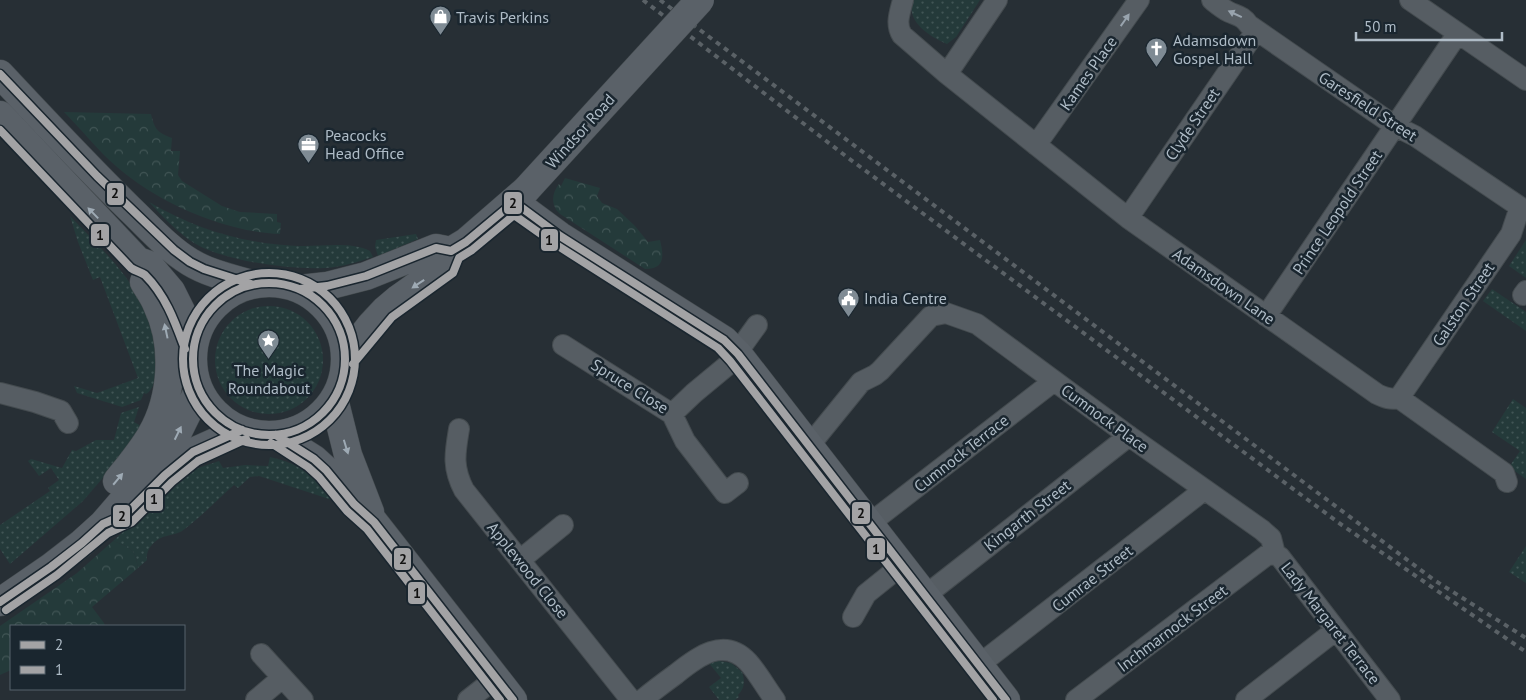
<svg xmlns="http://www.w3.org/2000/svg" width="1526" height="700" font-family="'PT Sans',sans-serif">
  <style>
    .green { fill: url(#green-dots) }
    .forest { fill: url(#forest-crowns) }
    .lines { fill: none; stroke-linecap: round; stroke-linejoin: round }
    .street-casing { stroke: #444b4f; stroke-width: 22 }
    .secondary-casing { stroke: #444b4f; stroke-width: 29 }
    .street { stroke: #565d63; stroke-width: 20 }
    .secondary { stroke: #5a6168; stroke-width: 28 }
    .rail { stroke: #5a6166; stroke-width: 4; stroke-dasharray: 5 5; stroke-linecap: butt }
    .secondary-bridge-casing { stroke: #444b4f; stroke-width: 29; stroke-linecap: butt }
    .secondary-bridge { stroke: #5a6168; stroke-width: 28 }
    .bus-1-casing { stroke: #1a262f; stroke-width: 11 }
    .bus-2-casing { stroke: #1a262f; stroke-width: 11 }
    .bus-1 { stroke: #a3a3a5; stroke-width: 8 }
    .bus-2 { stroke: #a3a3a5; stroke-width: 8 }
    .oneway { fill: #99a4ae }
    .oneway2 { fill: #9eaab4 }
    .labels { text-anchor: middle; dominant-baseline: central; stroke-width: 5; stroke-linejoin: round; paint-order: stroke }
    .poi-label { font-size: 16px; fill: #afbcc7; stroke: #1a262f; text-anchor: start }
    .street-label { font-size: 16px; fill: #afbcc7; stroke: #1a262f }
    .line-badge { stroke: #1a262f; stroke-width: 2 }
    .pale-badge-label { font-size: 14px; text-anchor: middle; font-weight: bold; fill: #111 }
  </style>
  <defs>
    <pattern id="green-dots" width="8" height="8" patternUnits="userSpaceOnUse" patternTransform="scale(1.25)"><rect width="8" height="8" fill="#243a3a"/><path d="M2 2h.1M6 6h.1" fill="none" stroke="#415555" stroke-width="1.8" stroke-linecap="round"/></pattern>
    <pattern id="forest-crowns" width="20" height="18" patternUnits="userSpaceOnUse" patternTransform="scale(1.25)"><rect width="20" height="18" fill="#243a3a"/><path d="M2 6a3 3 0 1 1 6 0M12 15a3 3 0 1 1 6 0" fill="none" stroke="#415555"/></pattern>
  </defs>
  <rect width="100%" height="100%" fill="#272f35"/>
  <path class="green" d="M912 0H980L956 37 947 44C935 39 914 27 912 12 911 9 912 4 912 0Z
    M149 202C198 230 241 243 298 246 319 247 351 241 370 251L373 257C357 262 342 267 325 268 290 270 224 261 194 243 177 232 163 217 149 202Z
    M70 216C113 261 155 296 156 363 157 373 155 389 146 394L144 393 141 400 122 407 77 393 74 386 97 393 138 378 100 277 93 280 78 242Z
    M416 234 418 239 378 256 375 247 376 240Z
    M1526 240V278L1509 266Z
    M1492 289 1526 312V331L1483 301Z
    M215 360a54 54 0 1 1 108 0a54 54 0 1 1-108 0Z
    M1513 399 1526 408V479L1509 467 1520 451 1492 432Z
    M139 407 134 422 141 426 120 458 83 501 10 564 0 549V525L50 491 48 488 59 480 51 468 39 476 28 461 31 459 62 468 72 450 76 451 96 440H114L121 413Z
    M270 457C304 465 311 475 332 500L259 476 250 477 238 488 234 485C218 499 199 519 182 531 172 537 162 533 151 546 148 550 146 555 147 560L138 568C135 548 131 548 113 541L184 476 198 468 219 461 223 468 245 465 268 466Z
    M1526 546V583L1509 572Z
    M714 660 731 663 742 672C745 681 745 688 738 695L739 697 735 700H719L709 687 721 678 708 662Z"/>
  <path class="forest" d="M64 112 151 114C155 130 157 132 172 138L171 151H180L178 175 182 181 222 206 240 212 277 214V222L281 223 280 234C225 232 158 203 117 167 98 151 82 130 64 112Z
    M565 178 600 188 597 196 602 203 617 209 635 226 648 242 660 240C664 256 665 269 645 269L560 214C551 206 551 194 559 184L561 186Z
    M113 541C131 548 135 548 138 568L92 607 104 623 105 626H11V670L0 675V626L77 573Z"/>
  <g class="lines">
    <defs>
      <path id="street" d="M903 0C900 12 895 24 902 35L947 74 997 0
        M1212 0C1217 4 1223 9 1229 12 1238 16 1243 16 1249 25L1395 126 1415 136 1526 211
        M1410 0 1526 80
        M947 74 1128 218 1377 394C1385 398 1391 400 1399 398L1504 473 1507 482
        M1036 145 1139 0
        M1128 218 1256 31
        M1523 295 1526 291
        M1266 316 1458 33
        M563 345 672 414 694 393 729 364 757 325
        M0 393 35 402 61 411 68 423
        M1399 398 1511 234 1520 207
        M672 414 685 441 725 493 738 483
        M459 429C455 453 452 467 464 490L631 700
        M809 446 861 382 875 375 880 371 931 316 946 313 977 324 1129 436 1262 530 1271 538 1275 554
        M869 524 1054 381
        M520 560 563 525
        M926 595 1129 436
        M853 617 866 594 902 565
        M261 654 303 700
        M980 664 1204 490
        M256 700 282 678
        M468 700 496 678
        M642 700C653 691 665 682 676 674 697 657 724 636 748 662 758 673 766 688 775 700
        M1076 700 1267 555 1275 554 1280 557 1390 700
        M1246 700 1336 630"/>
      <path id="secondary" d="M0 74C43 120 85 165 130 209 149 227 167 248 190 262 208 273 230 278 251 284
        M0 115 138 261 149 265 171 291 184 317 194 346
        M514 202 560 236 724 340 738 354 1006 700
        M193 359a76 76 0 1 1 152 0a76 76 0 1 1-152 0Z
        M300 289 327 286 366 276 436 248 451 251
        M345 358 371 325 385 310 398 299 446 265 451 251 466 242 526 190
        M334 399 348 455 370 512
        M276 435 314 459 326 470 354 504 374 522 513 700
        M117 481C129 466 141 452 151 435 173 397 176 344 157 305 154 297 148 289 144 282
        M157 483 193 452 242 430
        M0 602 51 567 82 543 103 524 172 444 199 389"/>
    </defs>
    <use href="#street" class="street-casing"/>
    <use href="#secondary" class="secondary-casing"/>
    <use href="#street" class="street"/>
    <use href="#secondary" class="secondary"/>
    <path class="rail" d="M643 0 847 157 1339 523 1526 652
      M660 0 1434 580 1526 638"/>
    <defs>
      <path id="secondary-bridge" d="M526 190 700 0"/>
    </defs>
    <use href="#secondary-bridge" class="secondary-bridge-casing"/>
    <use href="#secondary-bridge" class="secondary-bridge"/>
    <defs>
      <path id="bus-1" d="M0 74 97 176 174 250 190 262 204 269 251 284
        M193 359a76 76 0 1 1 152 0a76 76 0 1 1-152 0Z
        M300 289 327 286 366 276 436 248 451 251 466 242 514 202 560 236 724 340 738 354 1006 700
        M276 435 314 459 326 470 354 504 374 522 513 700
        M0 602 51 567 82 543 103 524 126 514 165 475 193 452 242 430"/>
      <path id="bus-2" d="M0 130 131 268C135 271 141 272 145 275 166 296 175 322 185 349
        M183 359a86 86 0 1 1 172 0a86 86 0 1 1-172 0Z
        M353 364 392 317 453 273 459 258 472 250 514 215 555 244 718 348 730 361 993 700
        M271 443 308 467 319 477 347 511 367 529 500 700
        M6 610 57 575 108 533 132 522 172 482 198 461 246 439"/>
    </defs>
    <use href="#bus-1" class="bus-1-casing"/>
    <use href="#bus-2" class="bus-2-casing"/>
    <use href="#bus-1" class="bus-1"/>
    <use href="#bus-2" class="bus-2"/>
  </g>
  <defs><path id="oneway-solid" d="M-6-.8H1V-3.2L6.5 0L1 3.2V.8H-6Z" transform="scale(1.25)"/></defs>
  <g class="oneway">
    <use href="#oneway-solid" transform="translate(1235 14) rotate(-155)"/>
    <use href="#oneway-solid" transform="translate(1125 20) rotate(-55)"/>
  </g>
  <g class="oneway2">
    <use href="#oneway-solid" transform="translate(93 213) rotate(-134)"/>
    <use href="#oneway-solid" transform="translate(418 284) rotate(146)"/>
    <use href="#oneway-solid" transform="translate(166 331) rotate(-102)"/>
    <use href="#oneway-solid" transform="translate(178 433) rotate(-64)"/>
    <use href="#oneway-solid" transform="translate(346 447) rotate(73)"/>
    <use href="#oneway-solid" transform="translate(118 479) rotate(-50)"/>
  </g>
  <defs>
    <symbol id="shop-pin" viewBox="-11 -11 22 30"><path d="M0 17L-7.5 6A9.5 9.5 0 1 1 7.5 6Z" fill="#7f8b94" stroke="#1a262f"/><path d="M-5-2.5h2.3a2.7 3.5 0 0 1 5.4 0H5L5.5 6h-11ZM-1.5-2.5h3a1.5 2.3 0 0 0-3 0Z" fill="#fff"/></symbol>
    <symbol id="church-pin" viewBox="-11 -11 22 30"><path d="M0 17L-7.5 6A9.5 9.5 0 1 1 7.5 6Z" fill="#7f8b94" stroke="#1a262f"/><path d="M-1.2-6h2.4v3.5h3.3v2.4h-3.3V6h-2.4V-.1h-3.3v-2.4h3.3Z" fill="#fff"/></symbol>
    <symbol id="office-pin" viewBox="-11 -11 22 30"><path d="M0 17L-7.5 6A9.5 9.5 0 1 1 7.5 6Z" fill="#7f8b94" stroke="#1a262f"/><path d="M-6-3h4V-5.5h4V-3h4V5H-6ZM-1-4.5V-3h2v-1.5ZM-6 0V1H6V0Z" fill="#fff"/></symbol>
    <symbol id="civic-pin" viewBox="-11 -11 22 30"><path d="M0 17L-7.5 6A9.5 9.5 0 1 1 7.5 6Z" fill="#7f8b94" stroke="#1a262f"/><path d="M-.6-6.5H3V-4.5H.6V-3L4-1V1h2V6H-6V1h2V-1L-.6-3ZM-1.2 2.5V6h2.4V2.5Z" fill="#fff"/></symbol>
    <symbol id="sight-pin" viewBox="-11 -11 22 30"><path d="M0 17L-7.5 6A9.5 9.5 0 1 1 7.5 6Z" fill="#7f8b94" stroke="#1a262f"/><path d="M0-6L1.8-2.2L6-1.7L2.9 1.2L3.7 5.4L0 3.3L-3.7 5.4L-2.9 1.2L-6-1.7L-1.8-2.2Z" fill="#fff"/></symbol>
  </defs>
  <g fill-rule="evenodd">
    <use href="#shop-pin" x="428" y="4" width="25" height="34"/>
    <use href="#church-pin" x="1144" y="36" width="25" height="34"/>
    <use href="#office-pin" x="296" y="132" width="25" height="34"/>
    <use href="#civic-pin" x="836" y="286" width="25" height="34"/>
    <use href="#sight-pin" x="256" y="328" width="25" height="34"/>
  </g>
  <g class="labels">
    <g class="poi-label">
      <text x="456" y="17">Travis Perkins</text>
      <text x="1173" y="40">Adamsdown<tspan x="1173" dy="18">Gospel Hall</tspan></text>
      <text x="325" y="135">Peacocks<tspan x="325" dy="18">Head Office</tspan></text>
      <text x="864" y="298">India Centre</text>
      <text x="269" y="370" text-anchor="middle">The Magic<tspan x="269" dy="18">Roundabout</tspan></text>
    </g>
    <g class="street-label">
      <text transform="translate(1088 73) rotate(-55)">Kames Place</text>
      <text transform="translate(1368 106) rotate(33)">Garesfield Street</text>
      <text transform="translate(1192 124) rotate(-56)">Clyde Street</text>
      <text transform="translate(580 131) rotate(-48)">Windsor Road</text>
      <text transform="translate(1337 212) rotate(-56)">Prince Leopold Street</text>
      <text transform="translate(1224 286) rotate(35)">Adamsdown Lane</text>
      <text transform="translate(1463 304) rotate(-56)">Galston Street</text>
      <text transform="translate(630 386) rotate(32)">Spruce Close</text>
      <text transform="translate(1105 418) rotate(36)">Cumnock Place</text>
      <text transform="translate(961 453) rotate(-38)">Cumnock Terrace</text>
      <text transform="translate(1027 515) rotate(-38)">Kingarth Street</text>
      <text transform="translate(528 570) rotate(51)">Applewood Close</text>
      <text transform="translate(1092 578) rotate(-38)">Cumrae Street</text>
      <text transform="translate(1331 623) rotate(52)">Lady Margaret Terrace</text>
      <text transform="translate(1172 628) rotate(-37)">Inchmarnock Street</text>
    </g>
  </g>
  <g class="line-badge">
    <rect x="106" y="182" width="19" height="24" rx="5" fill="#a3a3a5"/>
    <rect x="503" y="191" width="20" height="24" rx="5" fill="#a3a3a5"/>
    <rect x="90" y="223" width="20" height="24" rx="5" fill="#a3a3a5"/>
    <rect x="540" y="228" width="19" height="24" rx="5" fill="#a3a3a5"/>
    <rect x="145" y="488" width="19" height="24" rx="5" fill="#a3a3a5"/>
    <rect x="851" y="501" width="20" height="24" rx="5" fill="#a3a3a5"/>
    <rect x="112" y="504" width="19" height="24" rx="5" fill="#a3a3a5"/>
    <rect x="866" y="537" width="20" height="24" rx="5" fill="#a3a3a5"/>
    <rect x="393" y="547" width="19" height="24" rx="5" fill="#a3a3a5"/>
    <rect x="407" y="581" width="19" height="24" rx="5" fill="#a3a3a5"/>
  </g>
  <g class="pale-badge-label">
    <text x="115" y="198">2</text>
    <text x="513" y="208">2</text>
    <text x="100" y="240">1</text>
    <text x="549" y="245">1</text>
    <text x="154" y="504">1</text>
    <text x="861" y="518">2</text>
    <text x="122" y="521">2</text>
    <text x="876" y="554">1</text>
    <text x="403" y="564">2</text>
    <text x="417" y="598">1</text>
  </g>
  <rect x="10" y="625" width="175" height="65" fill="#1a262f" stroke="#56626c"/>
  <rect x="20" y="641" width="25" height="8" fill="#a3a3a5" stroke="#56626c"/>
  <text x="55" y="650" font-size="15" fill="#afbcc7">2</text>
  <rect x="20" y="666" width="25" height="8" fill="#a3a3a5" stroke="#56626c"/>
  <text x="55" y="675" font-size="15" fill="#afbcc7">1</text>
  <path d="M1356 32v8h146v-8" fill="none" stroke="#afbcc7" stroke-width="2.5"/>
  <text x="1364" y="32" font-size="15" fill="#afbcc7" stroke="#1a262f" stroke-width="4" paint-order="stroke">50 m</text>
</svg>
